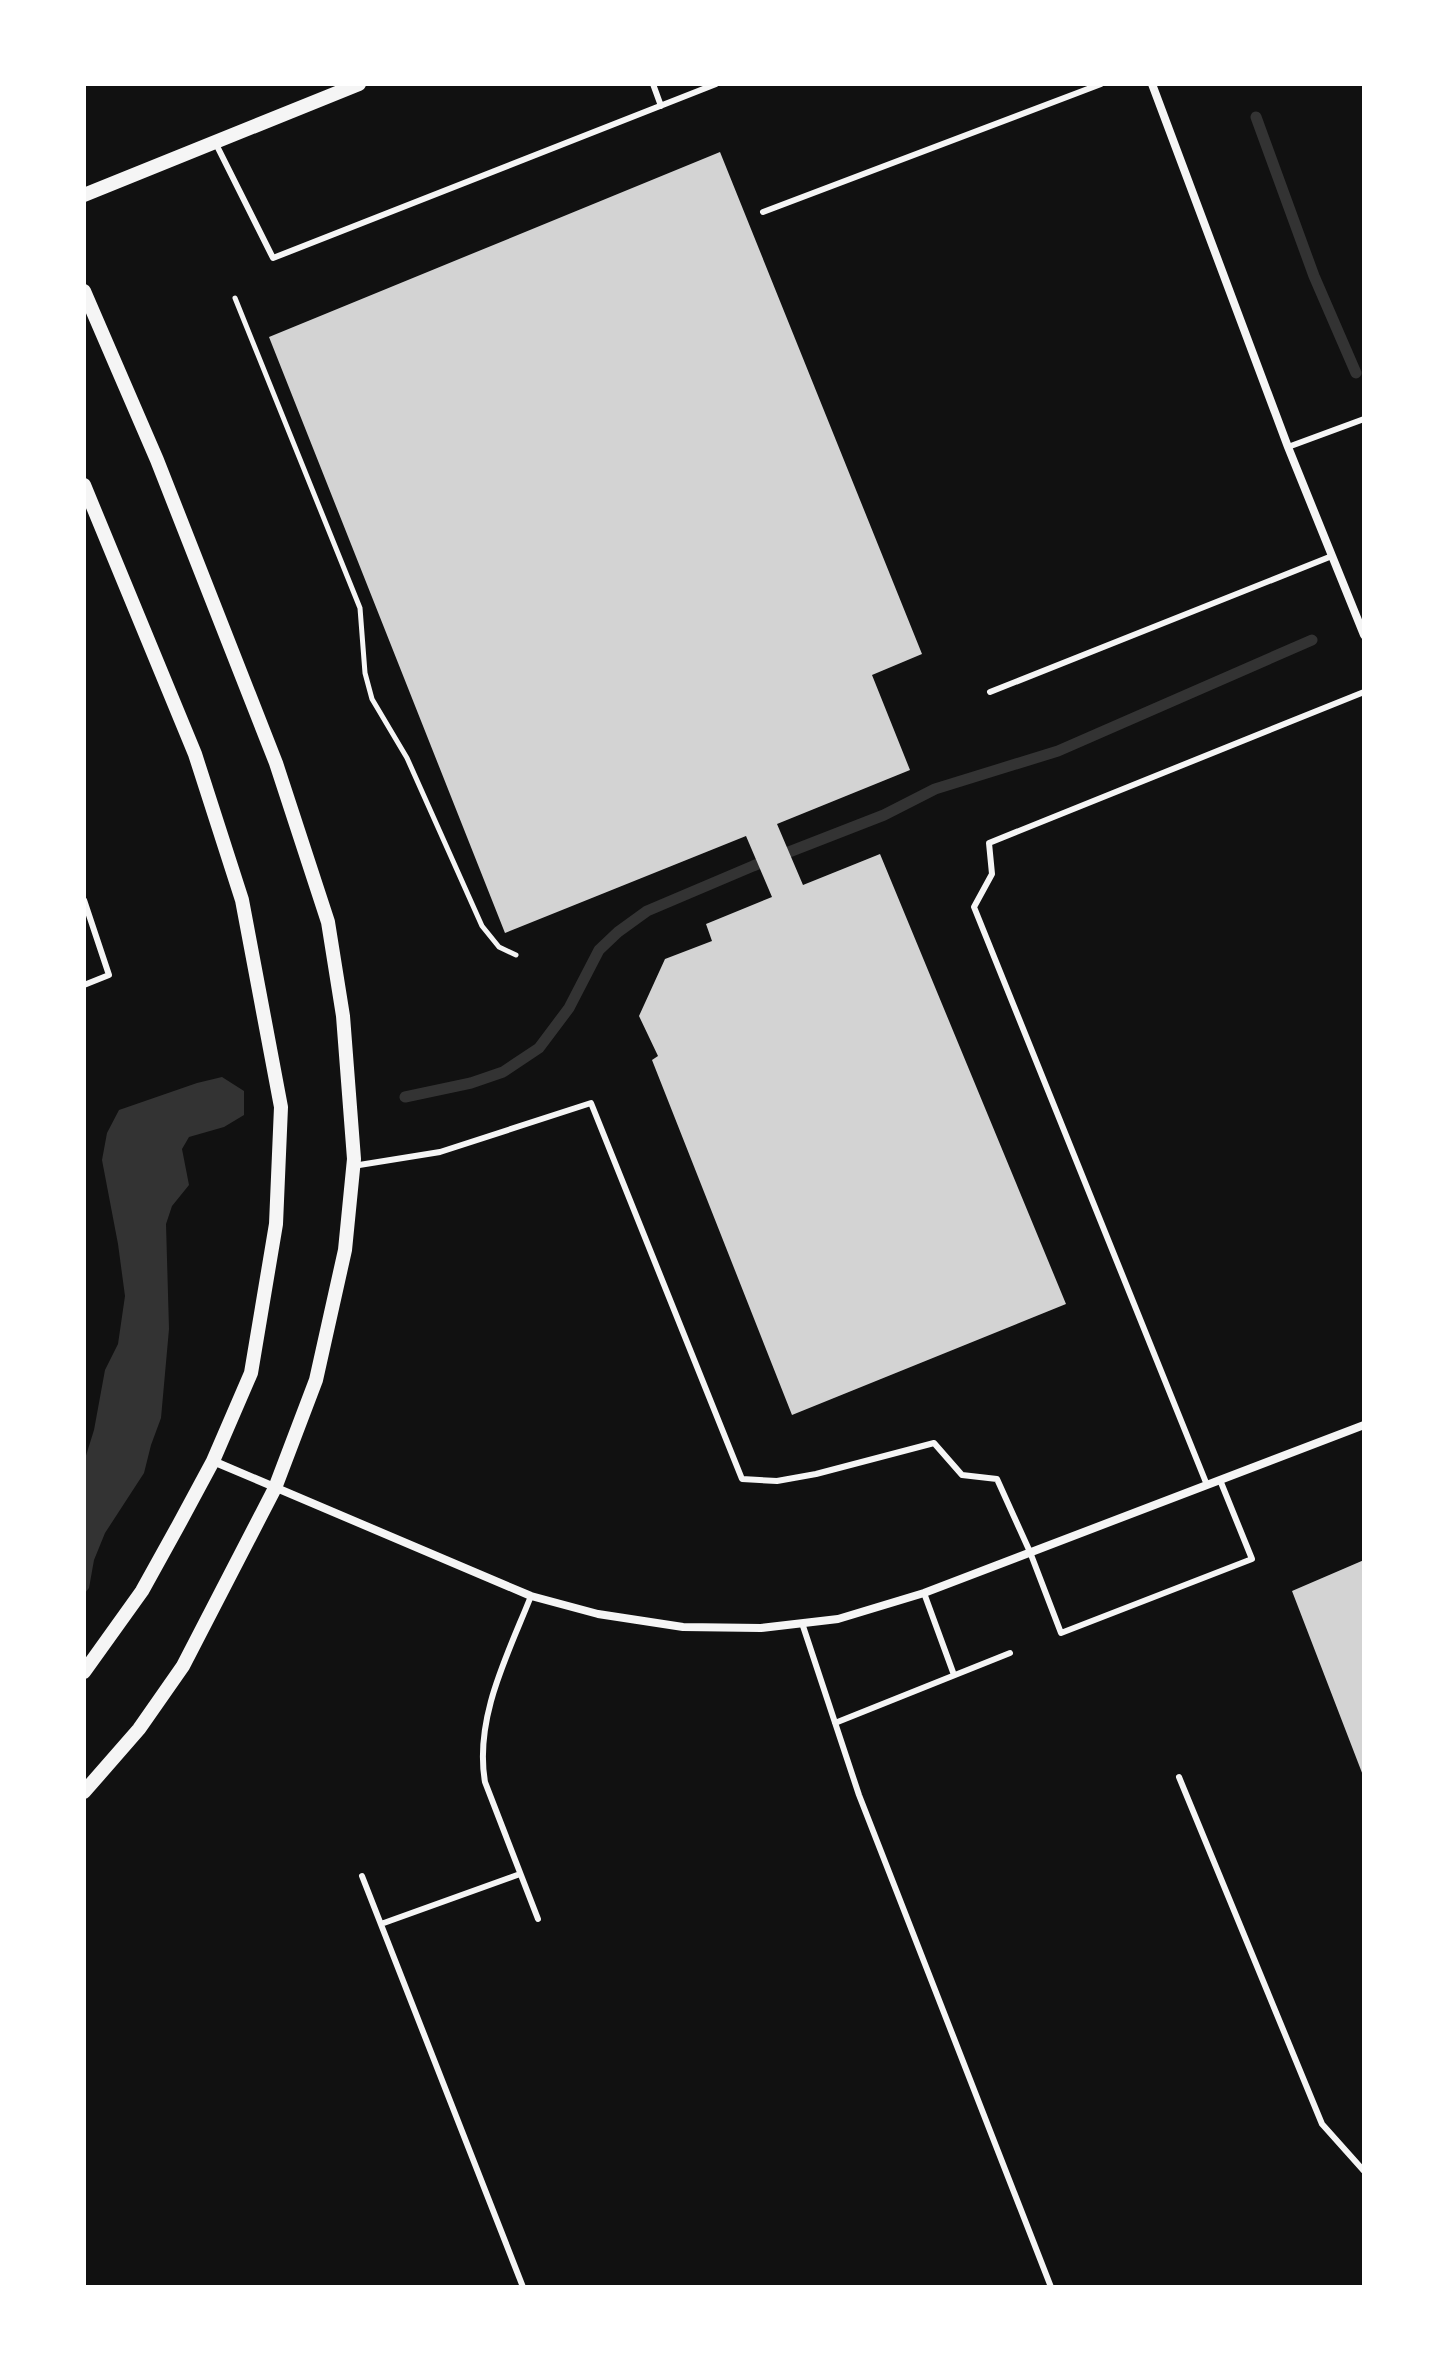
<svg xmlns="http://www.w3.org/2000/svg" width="1448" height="2371" font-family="'Source Sans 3',sans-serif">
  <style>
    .water { fill: #333 }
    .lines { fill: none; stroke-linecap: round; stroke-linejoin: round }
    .stream { stroke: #333; stroke-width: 11 }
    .building { fill: #d3d3d3 }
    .path { stroke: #f5f5f5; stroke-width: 5 }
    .service { stroke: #f5f5f5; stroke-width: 6 }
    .minor { stroke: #f5f5f5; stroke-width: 8 }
    .tertiary { stroke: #f5f5f5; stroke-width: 14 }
  </style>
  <rect width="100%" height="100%" fill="#111"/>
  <path class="water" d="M222 1077 244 1091V1115L224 1127 189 1137 182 1149 189 1185 172 1206 166 1224 169 1329 161 1418 151 1445 144 1473 105 1533 94 1560 89 1588 84 1594V1462L94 1430 105 1370 118 1344 125 1296 118 1244 102 1160 107 1133 119 1110 197 1083Z"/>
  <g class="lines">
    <path class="stream" d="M1256 117 1314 276 1356 373
      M405 1097 471 1083 503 1072 539 1048 569 1008 599 950 618 932 647 911 753 866 884 815 935 789 1058 751 1312 640"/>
  </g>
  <path class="building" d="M720 152 922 654 872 675 910 770 777 824 803 885 880 854 1066 1304 792 1415 652 1060 658 1056 639 1016 665 959 712 941 706 924 772 897 746 836 505 933 269 337Z
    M1364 1560V1778L1292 1591Z"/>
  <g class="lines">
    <path class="path" d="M235 298 360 608 365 673 372 699 407 758 482 926 499 947 516 955"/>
    <path class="service" d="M653 84 661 106
      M215 142 273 258 716 84
      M763 212 1101 84
      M1288 447 1364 419
      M990 692 1332 556
      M84 900 109 975 84 985
      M353 1166 440 1152 591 1103 742 1479 777 1481 816 1474 934 1443 962 1475 997 1479 1030 1552 1061 1633 1252 1559 1220 1480
      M1207 1485 974 907 992 874 989 843 1364 692
      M924 1593 954 1675
      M531 1596C508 1654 474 1718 485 1782L538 1919
      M802 1623 859 1795 1051 2287
      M835 1723 1010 1653
      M1179 1777 1322 2124 1364 2171
      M362 1876 523 2287
      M381 1924 520 1874"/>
    <path class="minor" d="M1152 84 1288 447 1364 635
      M213 1461 531 1596 598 1614 683 1627 761 1628 838 1619 924 1593 1364 1425"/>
    <path class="tertiary" d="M84 195 359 84
      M84 291 157 460 276 763 328 922 343 1016 354 1159 345 1250 316 1380 275 1488 183 1666 139 1729 84 1792
      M84 485 195 754 242 900 281 1107 276 1224 251 1373 213 1461 178 1526 142 1591 84 1672"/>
  </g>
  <rect width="1448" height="2371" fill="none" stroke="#ffffff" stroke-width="172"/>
</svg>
